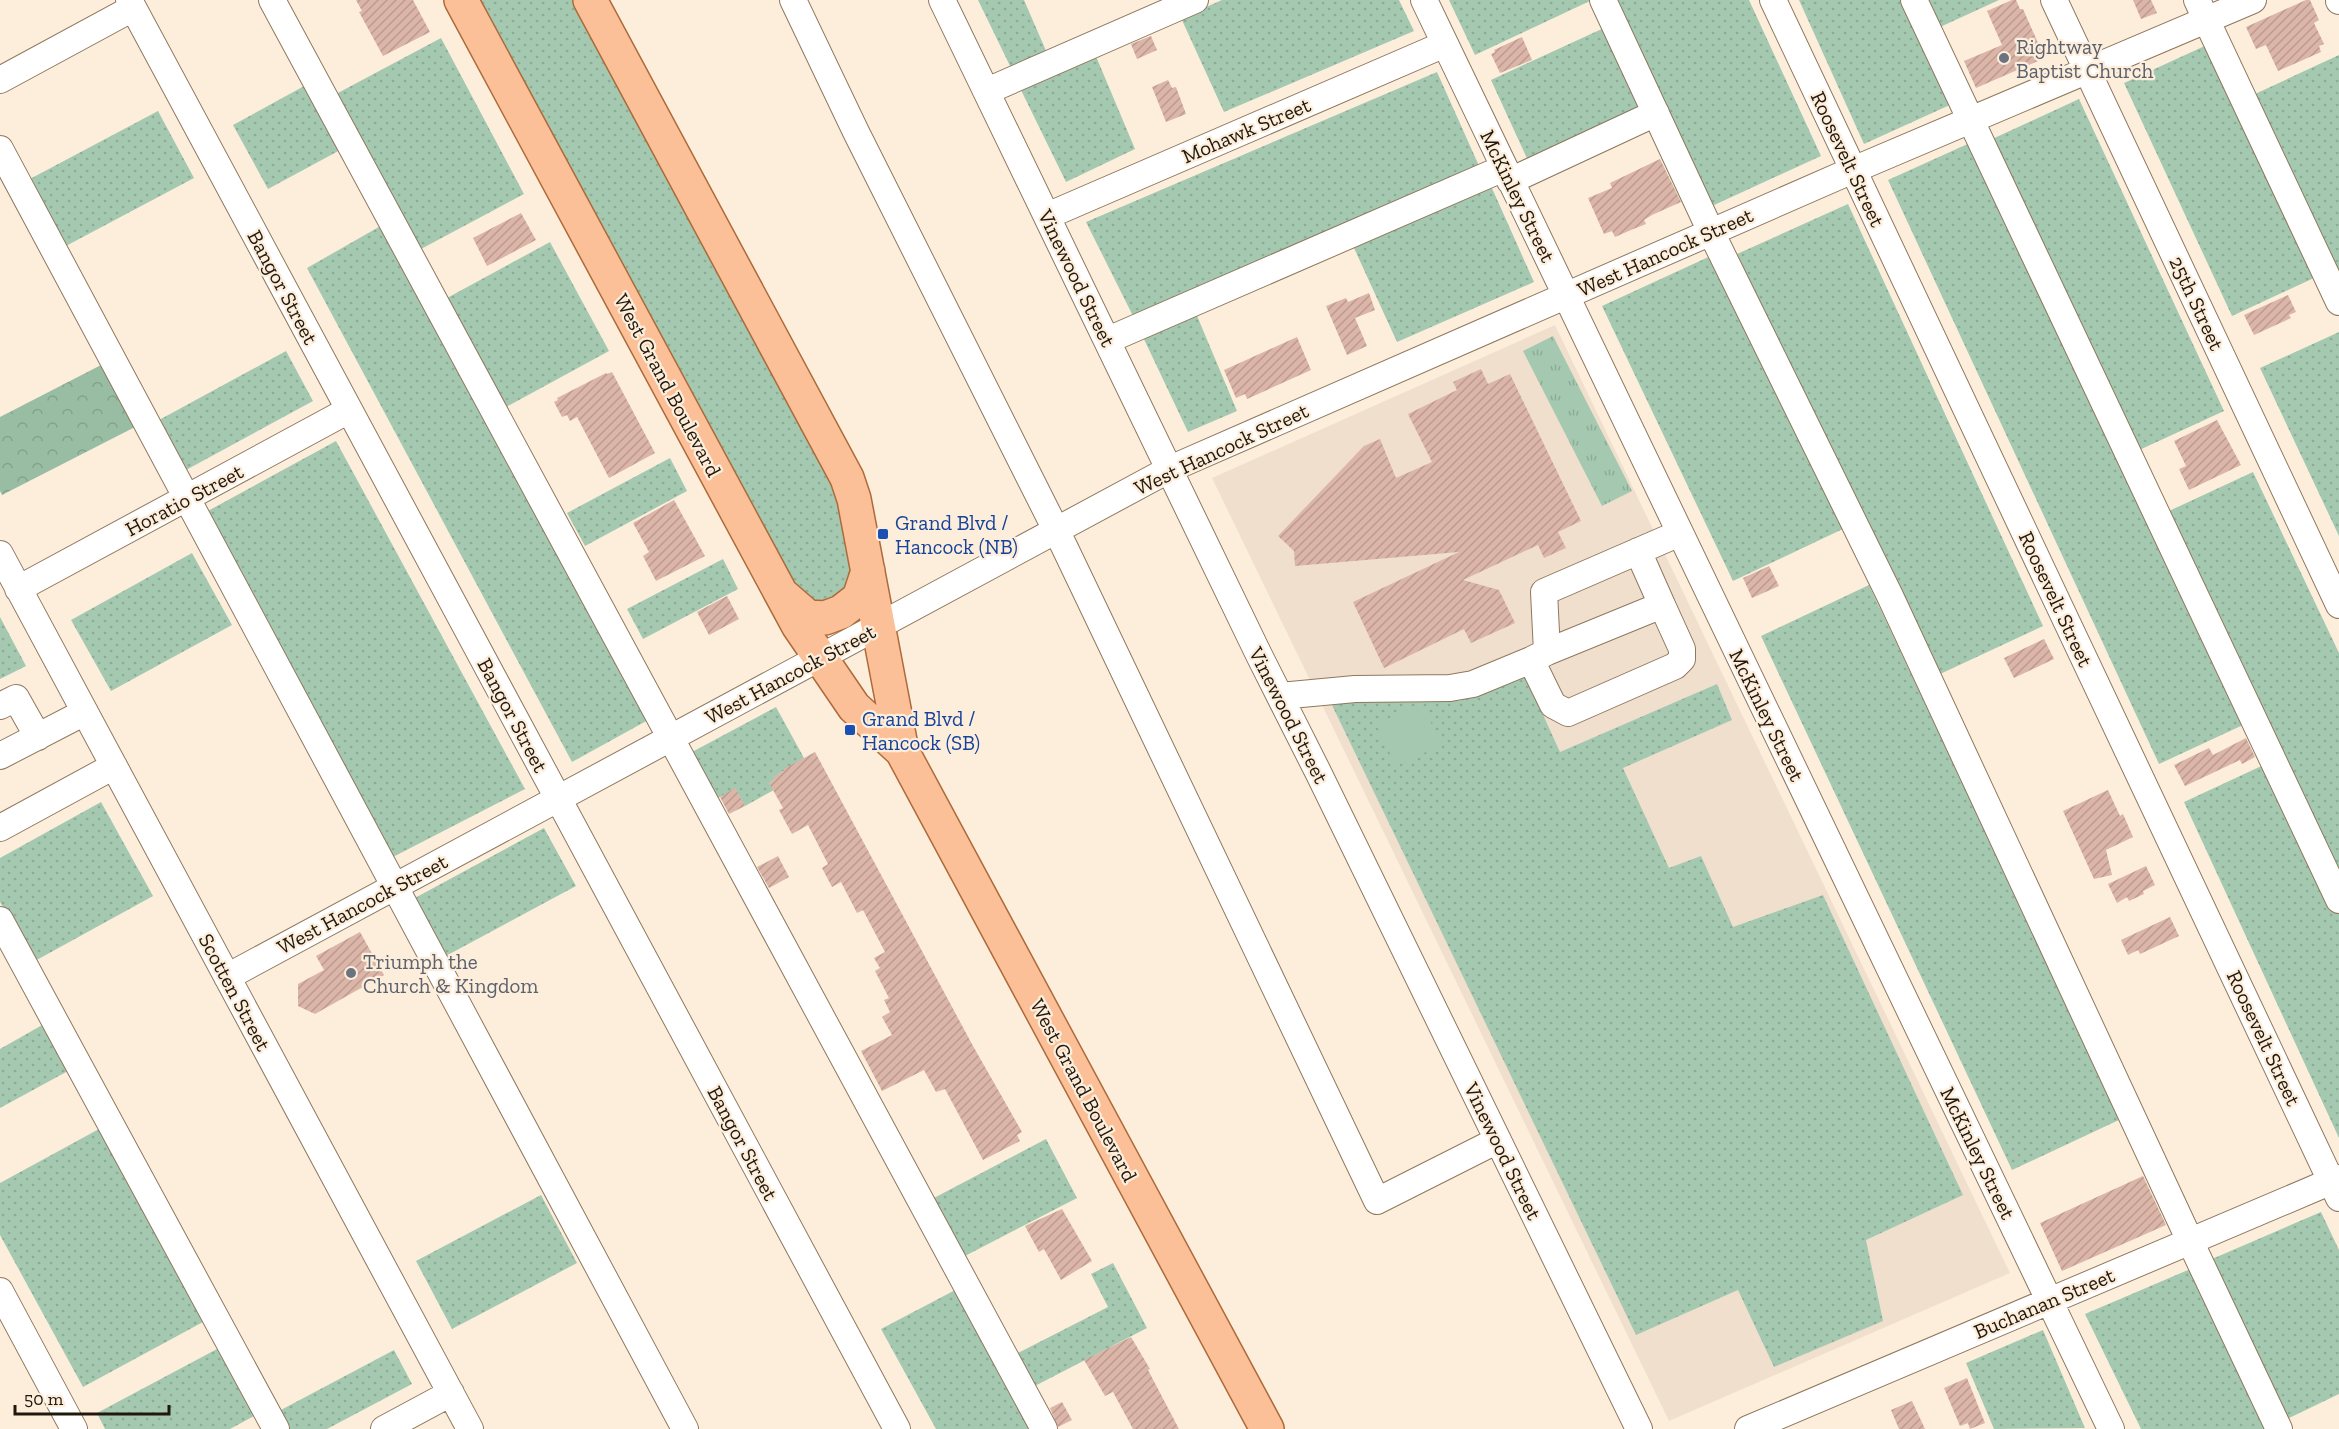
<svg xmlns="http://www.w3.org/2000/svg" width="2339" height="1429" font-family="'Zilla Slab',serif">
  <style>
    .education { fill: #f1dfce }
    .grass { fill: url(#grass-dots) }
    .forest { fill: url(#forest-crowns) }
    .park { fill: url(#park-tufts) }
    .pitch { fill: #a4c9b0 }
    .building { fill: url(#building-hatch) }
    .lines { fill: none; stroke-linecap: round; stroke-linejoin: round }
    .minor-casing { stroke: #8f785d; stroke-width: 28 }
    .major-casing { stroke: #ad6a3a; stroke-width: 36 }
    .minor { stroke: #fff; stroke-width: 26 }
    .major { stroke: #fbc098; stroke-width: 33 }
    .worship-dot { fill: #6b7280; stroke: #fdeedc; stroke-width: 2 }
    .transit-dot { fill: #1a4fb4; stroke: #fdeedc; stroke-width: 2 }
    .labels { text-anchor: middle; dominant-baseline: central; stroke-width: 4.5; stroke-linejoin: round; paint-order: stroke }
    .worship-label { font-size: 21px; fill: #5b616d; stroke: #fdeedc; text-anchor: start }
    .street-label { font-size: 21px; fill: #21180d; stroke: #fdeedc }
    .transit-label { font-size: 21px; fill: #164399; stroke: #fdeedc; text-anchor: start }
  </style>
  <defs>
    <pattern id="grass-dots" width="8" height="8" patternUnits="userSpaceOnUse" patternTransform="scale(1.5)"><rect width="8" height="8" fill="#a4c9b0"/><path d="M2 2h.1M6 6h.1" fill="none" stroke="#8dac96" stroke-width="1.8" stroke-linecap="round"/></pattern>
    <pattern id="forest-crowns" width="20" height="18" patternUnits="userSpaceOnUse" patternTransform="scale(1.5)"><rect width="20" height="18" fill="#98bda3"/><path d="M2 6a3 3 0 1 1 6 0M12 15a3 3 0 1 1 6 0" fill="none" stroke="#83a28b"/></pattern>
    <pattern id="park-tufts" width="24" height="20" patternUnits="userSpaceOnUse" patternTransform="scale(1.5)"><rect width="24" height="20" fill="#a4c9b0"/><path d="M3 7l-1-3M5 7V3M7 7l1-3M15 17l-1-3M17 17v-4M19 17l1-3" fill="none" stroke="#8dac96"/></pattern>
    <pattern id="building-hatch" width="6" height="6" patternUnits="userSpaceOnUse" patternTransform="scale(1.5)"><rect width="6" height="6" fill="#dbb5a7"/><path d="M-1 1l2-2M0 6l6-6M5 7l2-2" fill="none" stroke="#bc9b8f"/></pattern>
  </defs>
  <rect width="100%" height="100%" fill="#fdeedc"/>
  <path class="education" d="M1555 325 2010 1273 1669 1421 1212 478Z"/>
  <path class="grass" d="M472 0H576L815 441 848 518 855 584 823 607 798 602Z
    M978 0H1024L1047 53 1011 68Z
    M1222 0H1399L1414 31 1224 112 1181 18Z
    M1449 0H1592L1475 55Z
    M1617 0H1749L1821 156 1712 206Z
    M1799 0H1904L1952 104 1864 144Z
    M1925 0H1999L1938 28Z
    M1606 27 1646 112 1530 165 1491 80Z
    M441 38 524 194 421 249 336 94Z
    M2209 44 2316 277 2232 316 2124 83Z
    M1095 54 1135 149 1066 182 1019 86Z
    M2339 55V273L2255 94Z
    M1437 72 1480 168 1134 318 1086 222Z
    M306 85 342 149 268 189 233 125Z
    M2079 99 2224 411 2135 452 1990 140Z
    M158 111 194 178 64 247 28 180Z
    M1972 142 2243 725 2159 764 1888 180Z
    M1491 186 1534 282 1397 342 1354 248Z
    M1848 204 2043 626 1938 675 1737 254Z
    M384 224 650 719 572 762 307 268Z
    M550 242 609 351 506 407 447 298Z
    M1715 254 1845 528 1733 581 1602 306Z
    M1195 311 1237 411 1188 432 1142 335Z
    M2339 332V536L2260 368Z
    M286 351 313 401 186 470 159 420Z
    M336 441 525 789 391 858 206 512Z
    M670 458 687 491 585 546 567 513Z
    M2253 472 2339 653V872L2169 511Z
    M192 553 232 625 111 691 71 620Z
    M723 559 738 589 643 639 627 609Z
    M1869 585 2121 1119 2012 1170 1761 636Z
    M0 617 26 666 0 679Z
    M1523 671 1560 752 1717 684 1732 720 1623 768 1669 868 1701 856 1733 927 1823 895 1963 1195 1866 1240 1883 1321 1774 1367 1738 1290 1636 1335 1330 701H1459Z
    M776 707 804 758 774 777 775 779 769 783 774 790 745 806 735 789 718 798 692 752Z
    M2270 762 2339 912V1138L2184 802Z
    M101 802 153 896 33 962 0 902V858Z
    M544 828 576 886 444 957 413 899Z
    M44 1024 68 1071 0 1108V1049Z
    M99 1129 203 1322 83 1387 0 1235V1183Z
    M1046 1139 1077 1198 963 1257 932 1199Z
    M541 1195 577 1263 452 1329 416 1261Z
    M2321 1212 2339 1250V1394L2287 1419 2212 1259Z
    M1113 1263 1147 1328 1031 1388 1014 1355 1108 1307 1091 1274Z
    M2195 1267 2272 1429H2141L2085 1314Z
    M959 1288 1035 1429H936L881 1329Z
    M2043 1330 2085 1428 1994 1429 1966 1363Z
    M217 1349 254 1416 230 1429H105L97 1413Z
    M394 1350 412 1384 327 1429H288L279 1411Z"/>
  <path class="forest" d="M103 364 135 427 2 495 0 491V417Z"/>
  <path class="park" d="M1553 336 1632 491 1602 506 1523 351Z"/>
  <path class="pitch" d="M1422 703 1441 745 1396 766 1376 724Z"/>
  <path class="building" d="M356 0H413L430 32 383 56 359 12 362 11Z
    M2012 0H2016L2020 9H2023L2042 52 2036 54 2038 61 1976 88 1964 61 2002 45 1987 11Z
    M2133 0H2151L2157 13 2141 19Z
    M2306 0H2310L2319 20 2314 23 2324 44 2319 46 2321 52 2278 71 2266 45 2256 49 2246 27Z
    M1151 36 1157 50 1137 59 1131 44Z
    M1522 37 1532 60 1500 73 1491 54 1495 52 1494 50Z
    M1168 80 1172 88 1176 87 1186 114 1166 122 1152 87Z
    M1660 159 1681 202 1652 215 1644 220 1646 224 1631 230 1615 237 1612 231 1604 234 1588 198 1612 188 1610 183Z
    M521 213 536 240 487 266 473 238Z
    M1369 293 1375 310 1355 318 1367 346 1347 355 1326 306 1346 298 1348 302Z
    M2288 295 2296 312 2289 315 2291 318 2254 335 2244 315Z
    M1297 337 1311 370 1247 399 1245 394 1236 398 1224 370Z
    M1481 369 1488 384 1510 374 1581 521 1558 532 1566 548 1544 558 1538 545 1463 580 1499 590 1515 623 1471 643 1464 629 1384 668 1353 602 1459 552 1295 566 1294 551 1278 536 1364 446 1380 439 1396 478 1432 462 1408 414 1457 390 1453 382Z
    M612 372 655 453 609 478 577 417 570 421 567 415 562 417 554 402 558 400 557 398 606 373 607 374Z
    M2217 420 2241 465 2189 490 2179 469 2186 466 2174 441Z
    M674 500 705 556 656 581 643 556 649 552 633 523Z
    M1769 566 1779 586 1752 598 1743 578Z
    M727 596 739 619 709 635 697 612Z
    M2044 639 2054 659 2014 678 2004 658Z
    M2246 738 2255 757 2242 764 2240 760 2185 786 2174 765 2209 748 2213 755Z
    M815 752 973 1046 1022 1132 1017 1135 1020 1141 983 1160 945 1089 936 1092 924 1070 882 1091 861 1051 892 1035 882 1017 890 1012 884 1000 889 998 875 971 880 968 874 958 885 952 863 910 857 913 841 882 832 887 822 868 828 864 808 825 792 834 779 810 783 808 769 783 775 779 773 777 784 771V769Z
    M735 788 745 806 729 814 720 797Z
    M2108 790 2120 816 2123 814 2133 837 2106 850 2112 875 2094 879 2063 811Z
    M778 856 789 877 769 888 757 867Z
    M2146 866 2155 885 2143 891 2144 894 2129 901 2127 897 2117 903 2108 884Z
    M2170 917 2179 936 2140 954 2138 950 2128 955 2121 940Z
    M360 932 384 975 315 1014 298 1006V984L324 970 316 956Z
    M2143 1176 2166 1225 2062 1271 2040 1223Z
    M1062 1209 1092 1261 1061 1280 1044 1249 1039 1252 1025 1226Z
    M1131 1337 1150 1369 1148 1370 1179 1429H1133L1113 1392 1105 1396 1084 1360Z
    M1967 1378 1985 1423 1970 1429 1968 1423 1960 1426 1944 1388Z
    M1912 1401 1925 1429H1899L1891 1410Z
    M1062 1402 1072 1420 1058 1427 1050 1408Z"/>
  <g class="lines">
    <defs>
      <path id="minor" d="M129 0 897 1429
        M272 0 1044 1429
        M793 0 856 132 1064 546 1377 1201 1498 1140
        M942 0 1259 655 1319 774 1639 1429
        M1424 0 2111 1429
        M1603 0 1711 232 1890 596 2190 1241 2279 1429
        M1773 0 2339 1198
        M1914 0 2339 900
        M2054 0 2339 605
        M2197 0 2339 302
        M2339 0V1
        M0 80 133 8
        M987 91 1195 0
        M0 149 685 1429
        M1510 181 1656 113
        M1047 216 1445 44
        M1108 340 1504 168
        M0 554 470 1429
        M18 589 349 410
        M1547 652 1662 605 1638 551
        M1531 660 1553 705 1568 713 1675 666 1682 659V649L1662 605
        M1280 696 1355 689 1450 688 1473 684 1531 660 1547 652 1544 592 1680 533
        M0 706 16 698 38 737
        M0 756 85 712
        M0 828 114 766
        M0 920 276 1429
        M227 977 1170 469 1853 170 2253 0
        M0 1291 74 1429
        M384 1429 451 1393
        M1748 1429 2339 1178"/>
      <path id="major" d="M461 0 798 625 854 707 902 751
        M590 0 847 478 854 499 902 751 1267 1429
        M785 597 808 617 825 618 841 612 859 598 868 571"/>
    </defs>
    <use href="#minor" class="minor-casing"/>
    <use href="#major" class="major-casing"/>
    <use href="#minor" class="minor"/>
    <use href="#major" class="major"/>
  </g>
  <g class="worship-dot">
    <circle cx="2004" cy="58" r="6"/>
    <circle cx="351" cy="973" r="6"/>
  </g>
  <g class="transit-dot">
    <rect x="877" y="528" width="12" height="12" rx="3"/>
    <rect x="844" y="724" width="12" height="12" rx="3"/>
  </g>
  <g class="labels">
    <g class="worship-label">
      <text x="2016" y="46">Rightway<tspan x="2016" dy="24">Baptist Church</tspan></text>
      <text x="363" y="961">Triumph the<tspan x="363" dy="24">Church &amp; Kingdom</tspan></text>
    </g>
    <g class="street-label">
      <text transform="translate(1246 130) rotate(-23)">Mohawk Street</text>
      <text transform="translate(1848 159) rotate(65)">Roosevelt Street</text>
      <text transform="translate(1518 196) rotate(64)">McKinley Street</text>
      <text transform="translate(1665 252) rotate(-24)">West Hancock Street</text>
      <text transform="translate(1077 278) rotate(64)">Vinewood Street</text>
      <text transform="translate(283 287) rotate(62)">Bangor Street</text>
      <text transform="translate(2197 303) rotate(65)">25th Street</text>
      <text transform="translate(668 385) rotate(62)">West Grand Boulevard</text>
      <text transform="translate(1221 449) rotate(-25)">West Hancock Street</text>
      <text transform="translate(184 500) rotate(-28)">Horatio Street</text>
      <text transform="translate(2056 599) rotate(65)">Roosevelt Street</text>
      <text transform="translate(790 674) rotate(-28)">West Hancock Street</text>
      <text transform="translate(513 715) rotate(62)">Bangor Street</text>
      <text transform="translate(1289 715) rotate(63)">Vinewood Street</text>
      <text transform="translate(1767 715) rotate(64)">McKinley Street</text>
      <text transform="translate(362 904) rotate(-28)">West Hancock Street</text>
      <text transform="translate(235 992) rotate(62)">Scotten Street</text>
      <text transform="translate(2264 1038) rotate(65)">Roosevelt Street</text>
      <text transform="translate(1084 1090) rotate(62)">West Grand Boulevard</text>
      <text transform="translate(743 1143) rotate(62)">Bangor Street</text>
      <text transform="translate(1503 1151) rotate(64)">Vinewood Street</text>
      <text transform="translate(1978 1153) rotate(64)">McKinley Street</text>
      <text transform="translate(2044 1303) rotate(-23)">Buchanan Street</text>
    </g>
    <g class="transit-label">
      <text x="895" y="522">Grand Blvd /<tspan x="895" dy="24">Hancock (NB)</tspan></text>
      <text x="862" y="718">Grand Blvd /<tspan x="862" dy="24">Hancock (SB)</tspan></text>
    </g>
  </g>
  <path d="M15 1405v9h154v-9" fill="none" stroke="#21180d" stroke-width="3"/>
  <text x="24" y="1405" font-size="18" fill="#21180d" stroke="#fdeedc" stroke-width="4.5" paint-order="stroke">50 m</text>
</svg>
